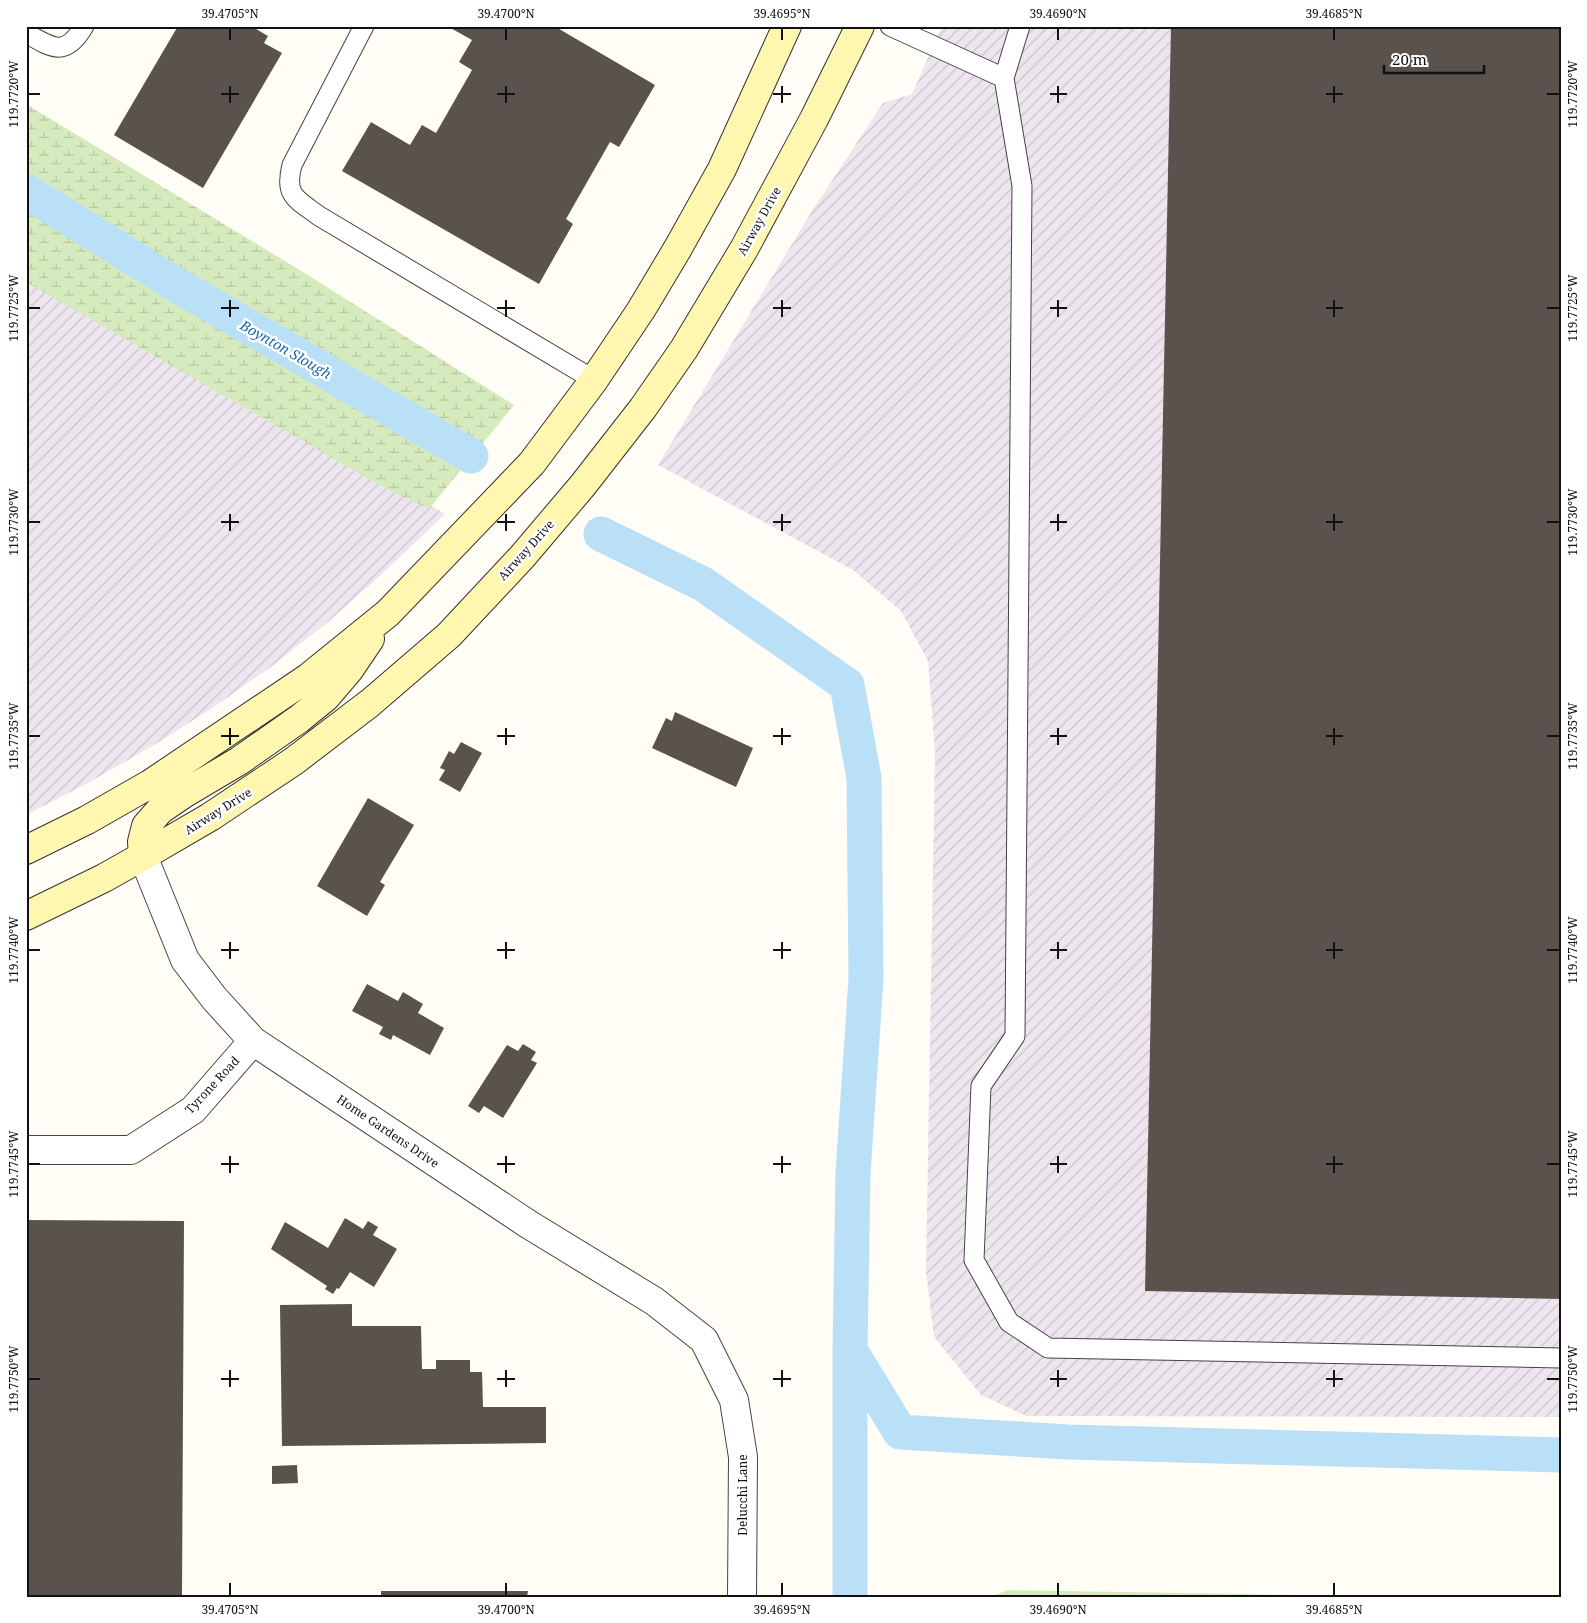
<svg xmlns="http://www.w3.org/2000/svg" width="1587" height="1623" font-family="'Noto Serif',serif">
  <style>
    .industrial { fill: url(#industrial-furrows) }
    .grass { fill: #d5ebbd }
    .wetland { fill: url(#wetland-marsh) }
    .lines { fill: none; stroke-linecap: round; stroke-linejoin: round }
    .canal { stroke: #b9e0f7; stroke-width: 35 }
    .building { fill: #5a524d }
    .service-casing { stroke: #444; stroke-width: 21 }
    .minor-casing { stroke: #444; stroke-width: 30 }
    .secondary-casing { stroke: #333; stroke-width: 30 }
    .service { stroke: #fff; stroke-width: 19 }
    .minor { stroke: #fff; stroke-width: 28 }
    .secondary { stroke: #fff6b0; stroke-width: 28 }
    .ticks { fill: none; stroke: #111; stroke-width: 2 }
    .labels { text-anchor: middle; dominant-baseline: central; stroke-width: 5; stroke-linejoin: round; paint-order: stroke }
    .street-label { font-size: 12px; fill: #111; stroke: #fff }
    .water-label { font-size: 14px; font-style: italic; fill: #1768a6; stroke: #fff }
    .neatline { fill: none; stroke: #111; stroke-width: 2 }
    .ticks-label { font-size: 12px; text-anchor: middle; fill: #111 }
  </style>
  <defs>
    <pattern id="industrial-furrows" width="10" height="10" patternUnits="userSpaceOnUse" patternTransform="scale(1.25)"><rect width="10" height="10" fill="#eee6ef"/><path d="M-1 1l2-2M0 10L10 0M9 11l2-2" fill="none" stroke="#cbc4cc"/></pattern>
    <pattern id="wetland-marsh" width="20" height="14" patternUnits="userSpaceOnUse" patternTransform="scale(1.25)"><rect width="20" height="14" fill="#d5ebbd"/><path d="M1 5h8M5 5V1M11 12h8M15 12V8" fill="none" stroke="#b6c8a1"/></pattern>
  </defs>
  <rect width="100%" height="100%" fill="#fffdf5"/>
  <path class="industrial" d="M942 26H1561V1417L1026 1416 981 1395 934 1337 926 1272 935 753 928 661 901 611 853 570 658 465 812 211 883 103 912 94Z
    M26 250 390 481 445 514 381 575 328 622 272 666 214 707 151 747 86 784 26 815Z"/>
  <path class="grass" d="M1008 1590 1411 1597H990Z"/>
  <path class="wetland" d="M26 104 303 272 514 405 429 509 381 486 26 282Z"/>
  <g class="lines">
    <path class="canal" d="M26 191 170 281 471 456
      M601 534 703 584 847 685 864 778 866 979 853 1173 850 1350 900 1432 1068 1442 1561 1455
      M850 1350V1597"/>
  </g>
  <path class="building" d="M178 26H251L268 36 264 43 282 53 203 188 114 135Z
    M447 26H554L655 85 619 147 610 142 566 219 573 224 539 284 342 171 371 122 410 145 422 125 436 133 472 70 459 62 472 40Z
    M1171 26H1561V1299L1145 1291Z
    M675 712 753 748 736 787 652 748 666 718 672 721Z
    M461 742 482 753 460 792 439 780 445 770 440 768 449 751 454 754Z
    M368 798 414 825 380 882 385 885 367 916 317 886Z
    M367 984 398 1001 403 992 423 1004 418 1013 444 1028 430 1055 393 1035 391 1040 379 1034 383 1027 352 1011Z
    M523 1044 536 1052 531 1060 537 1063 503 1118 484 1106 479 1113 468 1106 507 1045 518 1051Z
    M345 1218 363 1229 368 1221 378 1227 373 1235 397 1249 374 1287 350 1272 339 1289 337 1288 333 1294 325 1289 327 1286 271 1249 285 1222 328 1248Z
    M26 1220 184 1221 182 1597H26Z
    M352 1304V1326H421L422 1369H436V1360H470V1372H482L483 1407H546V1443L282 1446 280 1305Z
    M297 1465 298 1483 272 1484V1466Z
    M381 1591H528L527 1597H381Z"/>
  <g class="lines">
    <defs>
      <path id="service" d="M364 26 292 165C284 196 296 199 319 216L594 380
        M890 26 1004 78 1022 186 1015 1036 981 1086 974 1260 1009 1322 1048 1348 1561 1358
        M26 33C53 49 66 57 84 26
        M1004 78 1020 26"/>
      <path id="minor" d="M143 856 185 960 214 998 253 1041 528 1224 654 1301 704 1340 734 1400 743 1457 742 1597
        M26 1150H131L193 1110 253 1041"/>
      <path id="secondary" d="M26 850 87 820 150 784 309 677 388 613 532 463 594 380 641 310 678 248 722 169 787 26
        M143 856 142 842 146 826 160 810 185 793 239 761 299 719 326 697 349 670 370 639
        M26 916 104 878 143 856 210 817 294 761 370 703 449 635 522 557 583 485 643 408 684 349 744 249 814 119 860 26"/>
    </defs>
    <use href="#service" class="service-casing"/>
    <use href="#minor" class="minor-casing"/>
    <use href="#secondary" class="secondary-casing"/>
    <use href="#service" class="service"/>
    <use href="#minor" class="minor"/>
    <use href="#secondary" class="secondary"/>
  </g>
  <path class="ticks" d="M230 28V40M506 28V40M782 28V40M1058 28V40M1334 28V40M230 86V103M506 86V103M782 86V103M1058 86V103M1334 86V103M28 94H40M221 94H239M497 94H515M773 94H791M1050 94H1067M1326 94H1343M1547 94H1560M230 300V317M506 300V317M782 300V317M1058 300V317M1334 300V317M28 308H40M221 308H239M497 308H515M773 308H791M1050 308H1067M1326 308H1343M1547 308H1560M230 514V531M506 514V531M782 514V531M1058 514V531M1334 514V531M28 522H40M221 522H239M497 522H515M773 522H791M1050 522H1067M1326 522H1343M1547 522H1560M230 728V745M506 728V745M782 728V745M1058 728V745M1334 728V745M28 736H40M221 736H239M497 736H515M773 736H791M1050 736H1067M1326 736H1343M1547 736H1560M230 942V959M506 942V959M782 942V959M1058 942V959M1334 942V959M28 950H40M221 950H239M497 950H515M773 950H791M1050 950H1067M1326 950H1343M1547 950H1560M230 1156V1173M506 1156V1173M782 1156V1173M1058 1156V1173M1334 1156V1173M28 1164H40M221 1164H239M497 1164H515M773 1164H791M1050 1164H1067M1326 1164H1343M1547 1164H1560M230 1370V1387M506 1370V1387M782 1370V1387M1058 1370V1387M1334 1370V1387M28 1379H40M221 1379H239M497 1379H515M773 1379H791M1050 1379H1067M1326 1379H1343M1547 1379H1560M230 1583V1596M506 1583V1596M782 1583V1596M1058 1583V1596M1334 1583V1596"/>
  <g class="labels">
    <g class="street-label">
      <text transform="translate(759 221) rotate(-61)">Airway Drive</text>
      <text transform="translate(526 550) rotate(-48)">Airway Drive</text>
      <text transform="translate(218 811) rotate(-32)">Airway Drive</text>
      <text transform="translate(212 1085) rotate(-47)">Tyrone Road</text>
      <text transform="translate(388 1131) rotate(34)">Home Gardens Drive</text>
      <text transform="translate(742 1495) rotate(-90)">Delucchi Lane</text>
    </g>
    <g class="water-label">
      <text transform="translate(286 349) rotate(30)">Boynton Slough</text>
    </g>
  </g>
  <rect width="1587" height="1623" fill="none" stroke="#ffffff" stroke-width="55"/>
  <path d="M1384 65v8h100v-8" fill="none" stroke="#111111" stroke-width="2.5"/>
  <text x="1392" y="65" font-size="15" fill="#111111" stroke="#ffffff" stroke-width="4" paint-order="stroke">20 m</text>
  <rect x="28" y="28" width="1532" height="1568" class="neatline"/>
  <g class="ticks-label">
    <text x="230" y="18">39.4705°N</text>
    <text x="506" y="18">39.4700°N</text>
    <text x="782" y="18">39.4695°N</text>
    <text x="1058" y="18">39.4690°N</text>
    <text x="1334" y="18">39.4685°N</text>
    <text transform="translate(1573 94) rotate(-90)" y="4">119.7720°W</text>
    <text transform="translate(14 94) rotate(-90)" y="4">119.7720°W</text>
    <text transform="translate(1573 308) rotate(-90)" y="4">119.7725°W</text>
    <text transform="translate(14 308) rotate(-90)" y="4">119.7725°W</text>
    <text transform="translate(1573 522) rotate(-90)" y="4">119.7730°W</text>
    <text transform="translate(14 522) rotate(-90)" y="4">119.7730°W</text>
    <text transform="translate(1573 736) rotate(-90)" y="4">119.7735°W</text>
    <text transform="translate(14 736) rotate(-90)" y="4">119.7735°W</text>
    <text transform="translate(1573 950) rotate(-90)" y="4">119.7740°W</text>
    <text transform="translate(14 950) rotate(-90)" y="4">119.7740°W</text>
    <text transform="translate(1573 1164) rotate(-90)" y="4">119.7745°W</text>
    <text transform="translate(14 1164) rotate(-90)" y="4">119.7745°W</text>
    <text transform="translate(1573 1379) rotate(-90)" y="4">119.7750°W</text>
    <text transform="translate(14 1379) rotate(-90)" y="4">119.7750°W</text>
    <text x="230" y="1614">39.4705°N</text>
    <text x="506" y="1614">39.4700°N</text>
    <text x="782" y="1614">39.4695°N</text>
    <text x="1058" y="1614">39.4690°N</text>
    <text x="1334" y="1614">39.4685°N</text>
  </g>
</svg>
